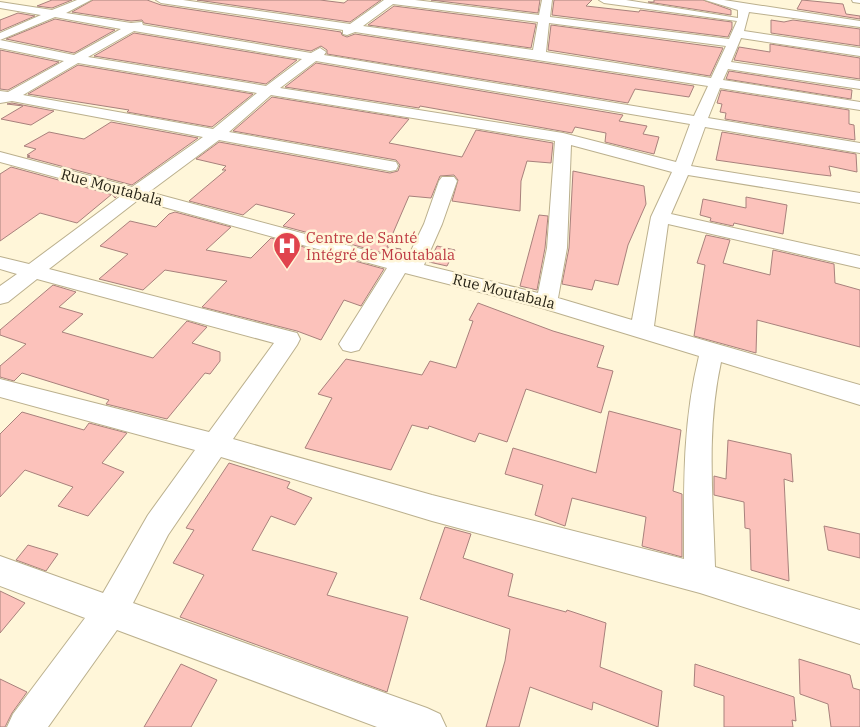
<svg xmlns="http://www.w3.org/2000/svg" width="860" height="727" font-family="'IBM Plex Serif',serif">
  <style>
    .building { fill: #fcc2bb; stroke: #a8817c }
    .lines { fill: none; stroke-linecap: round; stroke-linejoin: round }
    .minor-casing { stroke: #bbb08e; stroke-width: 2 }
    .minor { fill: #fff; fill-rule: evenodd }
    .labels { text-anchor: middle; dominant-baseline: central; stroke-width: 5; stroke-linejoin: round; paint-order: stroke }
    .street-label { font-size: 15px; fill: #282417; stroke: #fff6d9 }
    .health-label { font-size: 15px; fill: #be3a42; stroke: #fff6d9; text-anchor: start }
  </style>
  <rect width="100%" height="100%" fill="#fff6d9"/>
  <path class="building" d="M52 0H72L52 8 37 6Z
    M93 0H147L161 5 341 32 342 35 347 37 355 34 694 86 689 97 635 89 628 103 327 54V50L321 46 311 51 144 23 142 20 131 21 72 12Z
    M197 0H320L344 3 348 0H381L350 22Z
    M431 0H540L538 13Z
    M554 0H592L586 6 639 12 640 10 732 22V28L728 37 552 15Z
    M654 0H703L731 10V15L648 2H654Z
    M802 0 843 4 846 14 860 16V19L797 9Z
    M394 6 536 24 531 48 368 25Z
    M18 13 35 16 0 31V20Z
    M55 19 115 30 74 53 6 39Z
    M771 20 784 22 793 20 860 29V46L771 33Z
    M551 25 723 48 710 76 548 50Z
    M134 33 297 60 266 84 94 56Z
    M770 44 860 58V79L734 60 739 47 770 52Z
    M0 50 59 62 8 90 0 89Z
    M316 63 623 115 619 121 647 126 643 134 659 137 654 154 605 142 606 133 575 127 572 133 420 106 419 108 285 87Z
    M78 65 253 94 212 127 127 112 129 110 28 94Z
    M729 71 852 90 851 99 726 79Z
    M721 90 849 110V124L854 125 855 140 725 119 726 113 720 112 722 104 717 103Z
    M272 97 409 119 389 143 462 157 476 130 553 143 551 163 527 161 521 181 520 211 452 201 458 180 454 175 440 176 431 198 409 196 387 247 401 249 398 257 283 226 295 214 256 204 243 215 189 201 226 170H222L226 166 196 159 219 142 390 173 398 171 400 165 396 160 233 131Z
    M12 103 54 111 31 125 1 119 23 106 7 104Z
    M111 122 198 138 132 185 27 157 30 156 27 155 36 149 24 146 49 132 84 139Z
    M722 132 856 154 857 172 829 166 831 176 814 174 716 160Z
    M11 167 117 196 115 198 112 194 77 223 40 213 0 241V174Z
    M573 171 644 186 646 204 628 245 618 285 595 280 592 290 562 284 569 248Z
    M746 197 787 205 783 234 734 223 733 226 710 221 711 218 700 215 703 199 746 208Z
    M175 212 231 227 206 250 251 258 271 238 384 269 361 306 344 300 321 340 297 331 202 307 227 281 165 270 143 290 99 279 128 254 100 246 130 221 156 227 169 214Z
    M539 215 548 216 545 248 537 290 520 286Z
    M706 235 730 240 723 263 770 275 773 250 834 264 835 283 860 290V347L757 320 756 353 694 336 705 265 697 263Z
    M437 246 455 250 447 266 429 262Z
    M53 285 76 292 59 307 83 314 62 332 153 358 187 321 207 327 192 343 220 352V361L210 374 205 373 167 419 106 404 109 400 22 373 14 381 0 377V366L26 344 0 335V330Z
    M478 303 553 331 604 346 597 367 613 371 601 413 526 389 507 442 479 433 475 442 429 426 428 429 412 425 391 470 305 448 332 398 318 394 346 359 422 375 430 361 456 368 473 321 469 320Z
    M609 411 681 430 673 491 682 494V557L642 546 646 517 572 498 565 526 535 515 543 485 505 474 513 448 596 473Z
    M22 412 84 430 89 423 127 433 102 463 124 472 88 516 58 506 73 487 25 470 0 497V434Z
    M728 440 791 454 793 482 784 479 789 581 751 570 750 529 745 528 744 502 714 495V476L726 479Z
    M229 463 290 482 287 488 312 498 295 525 271 516 252 550 337 573 327 595 408 617 387 692 180 617 204 575 173 563 194 530 186 528Z
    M824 526 860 534V558L828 550Z
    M445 527 471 534 463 558 513 574 508 596 566 612 567 610 606 623 600 667 662 691 658 727 593 702 592 710 530 687 519 727H486L505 661 510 629 420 599Z
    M28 545 58 554 46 571 16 560Z
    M0 591 25 603 0 633Z
    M799 659 850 675 853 688 860 690V727H831L828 704 800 694Z
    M181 664 217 680 191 727H144Z
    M695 664 794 697 796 721 792 720 793 727H724V696L694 686Z
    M0 679 27 692 12 713 5 727H0Z"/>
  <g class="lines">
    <defs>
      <path id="minor" d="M77 0H91L66 13 131 23 142 22 143 25 311 53 320 48 326 52 324 55 694 116 708 86 355 32 347 35 343 34V30L161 3 156 0H183L350 24 384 0H415L539 15 542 0H552L550 17 729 39 737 21 604 3 599 0H626L738 18V10L705 0H724L860 21V27L749 12 744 31 860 48V56L741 38 731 62 860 81V89L728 69 723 80 860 102V110L720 88 708 118 860 143V153L705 127 691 166 860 193V203L688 175 671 214 860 256V268L668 224 654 326 860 385V405L721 362C706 430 713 498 715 567L860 610V644L700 593 432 521 221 457 168 535 133 603 427 708 440 714 446 727H377L117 630 48 727H7L13 714 85 618 0 586V556L103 593 148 515 195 450 0 397V379L209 432 274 343 37 279 8 302 0 304V286L17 274 0 269V257L29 264 122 195 0 162V152L132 187 203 137 12 101 0 103V91L8 92 64 61 0 48V33L41 15 0 8V2L52 10ZM393 4 538 22 533 50 363 26ZM55 17 121 29 74 55 0 40ZM549 23 726 46 711 78 546 52ZM134 31 302 59 266 86 88 57ZM316 61 690 124 676 162 563 133 280 88ZM78 63 257 93 213 129 23 95ZM271 95 555 141 547 248 538 293 424 265 442 224 457 181 454 177H442L439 181 424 224 406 261 149 192 219 140 390 171 396 170 398 166 396 162 390 161 229 132ZM571 145 672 172 651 217 632 320 558 298 567 248ZM138 200 387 268 339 344 343 350 351 352 359 350 405 273 542 308 699 356C682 425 684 488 684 559L432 495 233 439 297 345 300 339 297 333 49 269Z
        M852 0H860V3L853 2Z"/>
    </defs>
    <use href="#minor" class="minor-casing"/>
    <use href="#minor" class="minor"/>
  </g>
  <defs>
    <symbol id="hospital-pin" viewBox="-11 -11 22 30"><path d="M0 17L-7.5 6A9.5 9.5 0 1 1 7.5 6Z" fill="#e0444e" stroke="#fff6d9"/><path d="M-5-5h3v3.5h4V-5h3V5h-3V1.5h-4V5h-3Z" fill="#fff"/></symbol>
  </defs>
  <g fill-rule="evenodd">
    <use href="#hospital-pin" x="271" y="230" width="32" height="43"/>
  </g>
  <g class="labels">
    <g class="street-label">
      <text transform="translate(112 187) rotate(15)">Rue Moutabala</text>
      <text transform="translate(504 291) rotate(14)">Rue Moutabala</text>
    </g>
    <g class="health-label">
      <text x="306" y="237">Centre de Santé<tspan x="306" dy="17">Intégré de Moutabala</tspan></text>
    </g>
  </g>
</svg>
